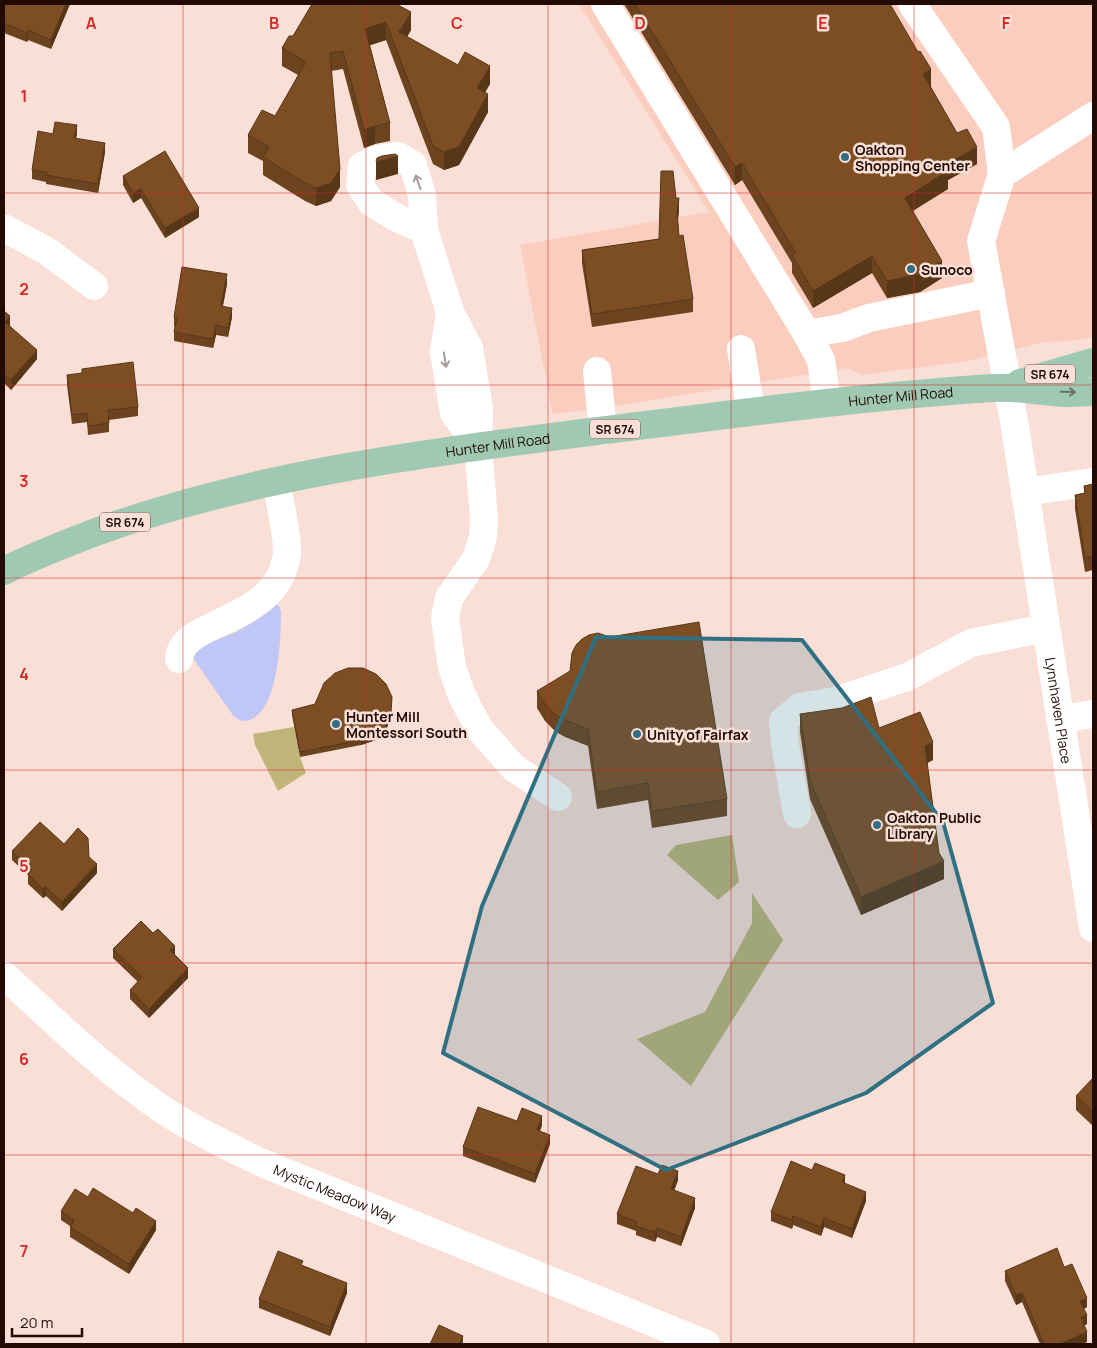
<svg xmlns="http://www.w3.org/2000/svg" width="1097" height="1348" font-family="Manrope,sans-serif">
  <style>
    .built { fill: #facdbe }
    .green { fill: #bfb579 }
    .water { fill: #c0c6f6 }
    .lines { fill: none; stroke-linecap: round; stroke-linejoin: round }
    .minor { stroke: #fff; stroke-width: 28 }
    .major { stroke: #9fc9b3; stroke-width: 28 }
    .wall { fill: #6c431f }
    .shaded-wall { fill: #583719 }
    .building { fill: #7d4e24; stroke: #583719 }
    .oneway { stroke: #a69d9b }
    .oneway2 { stroke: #667464 }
    .marked { fill: #2f7083; fill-opacity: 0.2; stroke: #2f7083; stroke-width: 4; stroke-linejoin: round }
    .grid { fill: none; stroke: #d62828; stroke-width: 1; stroke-opacity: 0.55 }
    .poi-dot { fill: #2f7083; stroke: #fadfd6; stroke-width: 2 }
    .labels { text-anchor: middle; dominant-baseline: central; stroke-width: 5; stroke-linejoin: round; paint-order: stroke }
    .shield { fill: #fadfd6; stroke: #624b43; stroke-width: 1 }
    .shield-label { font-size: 12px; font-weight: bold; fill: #210b04 }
    .poi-label { font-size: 14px; font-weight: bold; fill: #210b04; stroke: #fadfd6; text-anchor: start }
    .street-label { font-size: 14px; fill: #210b04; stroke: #fadfd6 }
    .grid-label { font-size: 16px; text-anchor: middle; font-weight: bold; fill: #d62828; stroke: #fadfd6; stroke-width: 5; stroke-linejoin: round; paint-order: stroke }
  </style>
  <rect width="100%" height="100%" fill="#fadfd6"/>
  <path class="built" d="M579 4H1093V337L1071 341 1045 342 967 361 862 375 847 368 629 404 553 414 520 245 709 212Z"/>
  <path class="green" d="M294 727 300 757 306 773 278 791 255 745 253 734Z
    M732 835 739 882 718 900 667 855 676 845Z
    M752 893 783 940 691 1086 637 1039 705 1012 752 923Z"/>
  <path class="water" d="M273 605H278L281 611C281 637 279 706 252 719 244 723 237 720 232 714L193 658 198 647 236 632 255 621Z"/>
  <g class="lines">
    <g class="minor">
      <path d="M605 4 807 334 842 328 869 318 991 293"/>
      <path d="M912 4 996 127 1002 174"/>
      <path id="s1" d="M1093 116 1002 174 981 241 1015 427 1093 928"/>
      <path d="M4 228 47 251 94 286"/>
      <path d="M424 230 397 218 371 202 360 185 362 166 377 159 398 156 413 165 422 195 424 230 450 312 469 348 479 409 478 447 484 518 483 537 476 559 449 598 445 618 452 667 462 696 480 730 514 768 558 797"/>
      <path d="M450 312 444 352 454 413 478 447"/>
      <path d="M807 334 821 360 827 402"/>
      <path d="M741 349 751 412"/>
      <path d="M597 371 603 431"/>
      <path d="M1025 492 1093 482"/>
      <path d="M179 659C181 618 279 625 287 553 288 535 279 500 276 481"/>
      <path d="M1060 719 1093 714"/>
      <path d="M797 814 785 744 783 721 800 707 835 701 907 677 971 643 1046 628"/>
      <path id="s2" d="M4 975C51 1018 97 1063 149 1100 183 1125 222 1143 260 1162L706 1344"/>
    </g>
    <g class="major">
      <path d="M1020 383 1093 362"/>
      <path id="s3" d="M4 571C33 556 65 544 96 532 252 475 419 454 582 433 719 416 855 397 993 388 1017 386 1041 392 1065 393 1075 393 1084 392 1093 392"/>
    </g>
  </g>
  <path class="wall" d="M4 4H70L51 49 28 40 27 42 4 33Z
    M312 4 411 30 407 37 490 84 485 92 488 112 459 165 444 170 433 164 386 40 370 45 390 123V141L375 144 364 148 343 69 331 71 340 187 331 201 316 206 305 201 263 175V161L248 153V135L275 116 298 75 282 66V48L293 36Z
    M624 4H890L931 87 957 133 977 164 948 180V189L913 211 942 278 920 292 887 298 872 273 813 308 792 273V263L742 180 735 185Z
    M53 134H77L76 138 105 152 98 193 46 184V182L32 179V170Z
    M123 176 199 217 165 238 141 198 133 203 123 185Z
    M676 198 679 211 678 220 679 236 693 299V312L592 327 582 263V250L659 239Z
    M227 284 223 306 232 317 228 337 216 335 213 348 174 341V332L175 327 174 326V317Z
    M4 311 10 326 37 359 11 390 4 383Z
    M82 373 138 407V416L109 420V432L88 435 87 422 72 424 67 385V375Z
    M1093 484V570L1085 572 1075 509V495L1084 494V486Z
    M537 691 727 799V816L652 828 648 800 597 809 588 746 565 737 556 732 545 721 537 708Z
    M392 697 391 717 386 730 376 740 361 745 300 757 292 715V710Z
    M800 714 879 728 933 760 927 763 939 853 944 879 861 915 810 799 800 732Z
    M64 844 89 857 97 873 62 911 46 896 43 898 28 884V875L12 860V851Z
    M113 949 175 955 188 978 149 1018 130 999V990L138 982 113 958Z
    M1093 1078V1126L1076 1110V1096Z
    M517 1121 542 1125 540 1131 550 1144 535 1183 463 1156V1147Z
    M658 1174 678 1180 674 1191 695 1208 681 1246 657 1237 655 1242 636 1235V1231L617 1224V1214Z
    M845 1183 866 1201 852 1238 824 1227 821 1236 793 1225 792 1229 771 1221V1212Z
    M88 1197 156 1230 129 1274 70 1237V1226L61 1220V1211Z
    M303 1266 347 1293 330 1336 259 1308V1299Z
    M1064 1267 1087 1307 1084 1309 1087 1324 1084 1325 1087 1342 1081 1344H1040L1022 1302 1016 1305 1005 1281V1271Z"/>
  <path class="shaded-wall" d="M66 4H70L51 49V40Z
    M411 12V30L399 50V32Z
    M386 22V40L365 47V29Z
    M28 30V40L27 42V33Z
    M490 66V84L477 106V88Z
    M931 69V87L923 92V74Z
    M488 94V112L459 165 444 170V152Z
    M77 125V134L74 147V138Z
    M375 126V144L364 148V130Z
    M105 143V152L98 193V184Z
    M977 147V164L948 180V189L905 215V198L945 165Z
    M398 156V174L376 180V162Z
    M742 163V180L735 185V167Z
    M340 169V187L331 201 316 206V188Z
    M141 189V198L133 203V193Z
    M679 198V211L677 226V213Z
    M199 208V217L165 238V228Z
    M872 256V273L813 308V291Z
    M942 261V278L920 292 887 298V281Z
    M227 274V284L221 315V306Z
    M232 308V317L228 337V328Z
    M10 316V326L5 322Z
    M216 325V335L213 348V339Z
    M37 350V359L11 390V380Z
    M391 712V717L386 730 376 740 361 745V740Z
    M933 742V760L925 764V746Z
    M944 861V879L861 915V897Z
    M97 864V873L62 911V902Z
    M46 887V896L43 898V889Z
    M175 946V955L170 950Z
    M188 968V978L149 1018V1009Z
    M542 1116V1125L537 1139V1130Z
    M550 1135V1144L535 1183V1174Z
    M678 1171V1180L671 1199V1189Z
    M845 1175V1185L842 1182Z
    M866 1192V1201L852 1238V1229Z
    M695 1198V1208L681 1246V1237Z
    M793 1216V1225L792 1229V1220Z
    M824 1218V1227L821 1236V1227Z
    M156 1221V1230L129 1274V1264Z
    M657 1228V1237L655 1242V1232Z
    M347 1283V1293L330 1336V1327Z
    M1022 1293V1302L1016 1305V1295Z
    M1087 1298V1307L1080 1310V1301Z
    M1087 1315V1324L1081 1327V1317Z
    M1087 1332V1342L1081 1344H1060Z
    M463 1336V1344H459Z"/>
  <path class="building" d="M4 4H66L51 40 28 30 27 33 4 23Z
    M312 4H396L411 12 399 32 458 65 465 52 490 66 477 88 488 94 459 147 444 152 433 146 386 22 365 29 390 123 375 126 364 130 343 51 330 53 340 169 331 183 316 188 305 183 263 157 269 147 248 135 262 110 275 116 306 62 282 48 289 36H293Z
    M635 4H890L918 52 920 51 931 69 923 74 957 133 967 129 977 147 945 165 948 171 905 198 942 261 920 274 887 281 872 256 813 291 792 255 796 253 742 163 735 167Z
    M55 122 77 125 74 138 105 143 98 184 46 175 47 172 32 170 38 131 53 134Z
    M165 151 199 208 165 228 141 189 133 193 123 176Z
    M395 154 398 156 376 162 377 158 382 156Z
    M661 171H673L676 198H679L677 213 679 236 683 235 693 299 592 314 582 250 659 239Z
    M182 267 227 274 221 306 232 308 228 328 216 325 213 339 174 332 177 318 174 317Z
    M4 311 10 316 5 322 37 350 11 380 4 374Z
    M133 362 138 407 108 410 109 423 88 426 87 413 72 415 67 375 82 373V369Z
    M1093 484V557L1085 558 1075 495 1085 493 1084 486Z
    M699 622 727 799 652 811 648 783 597 792 588 729 565 720 556 715 545 704 537 691 570 671 572 653 576 645 582 639 589 635 598 633 610 637Z
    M348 668H363L376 674 386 684 392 697 391 712 386 725 376 735 361 740 300 752 292 710 315 704 324 683 335 673Z
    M871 697 879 728 920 712 933 742 925 746 939 853 944 861 861 897 810 781 800 714 842 708Z
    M40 822 64 844 78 828 88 838 89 857 97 864 62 902 46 887 43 889 28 874 32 870 12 851Z
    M141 921 153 933 158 929 175 946 170 950 188 968 149 1009 130 990 142 977 113 949Z
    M1093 1078V1112L1076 1096Z
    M478 1107 517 1121 522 1108 542 1116 537 1130 550 1135 535 1174 463 1147Z
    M791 1161 812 1170 815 1163 845 1175 842 1182 866 1192 852 1229 824 1218 821 1227 793 1216 792 1220 771 1212Z
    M662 1165 678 1171 671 1189 695 1198 681 1237 657 1228 655 1232 636 1226 637 1222 617 1214 636 1166 658 1174Z
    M93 1188 133 1213 136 1208 156 1221 129 1264 70 1227 74 1220 61 1211 75 1189 88 1197Z
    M1057 1248 1064 1267 1072 1264 1087 1298 1080 1301 1087 1315 1081 1317 1087 1332 1060 1344H1044L1022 1293 1016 1295 1005 1271Z
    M278 1251 303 1261 301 1265 347 1283 330 1327 259 1299Z
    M439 1325 463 1336 459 1344H460H430Z"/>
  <defs><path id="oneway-shaft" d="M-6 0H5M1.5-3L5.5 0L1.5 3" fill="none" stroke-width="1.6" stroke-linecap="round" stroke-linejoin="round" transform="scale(1.25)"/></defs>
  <g class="oneway">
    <use href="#oneway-shaft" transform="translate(418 182) rotate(-109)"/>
    <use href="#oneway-shaft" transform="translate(445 360) rotate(81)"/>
  </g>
  <use class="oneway2" href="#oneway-shaft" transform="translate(1068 392) rotate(1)"/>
  <path class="marked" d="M596 637 802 640 943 822 993 1003 866 1093 666 1170 443 1053 482 906Z"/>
  <path class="grid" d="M183 4V1344M366 4V1344M548 4V1344M731 4V1344M914 4V1344M4 193H1093M4 385H1093M4 578H1093M4 770H1093M4 963H1093M4 1155H1093"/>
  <g class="poi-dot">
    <circle cx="845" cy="157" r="5"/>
    <circle cx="911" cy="269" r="5"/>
    <circle cx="336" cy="724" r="5"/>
    <circle cx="637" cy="734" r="5"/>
    <circle cx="877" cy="825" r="5"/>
  </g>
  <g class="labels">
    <g class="shield">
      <rect x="1025" y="364.5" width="50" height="19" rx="4"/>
      <rect x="590" y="419.5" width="50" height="19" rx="4"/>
      <rect x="100" y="512.5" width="50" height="19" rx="4"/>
    </g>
    <g class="shield-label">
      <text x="1050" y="374">SR 674</text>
      <text x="615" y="429">SR 674</text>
      <text x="125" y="522">SR 674</text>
    </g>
    <g class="poi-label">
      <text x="855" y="149">Oakton<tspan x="855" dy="16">Shopping Center</tspan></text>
      <text x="921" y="269">Sunoco</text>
      <text x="346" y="716">Hunter Mill<tspan x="346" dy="16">Montessori South</tspan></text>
      <text x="647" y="734">Unity of Fairfax</text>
      <text x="887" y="817">Oakton Public<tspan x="887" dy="16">Library</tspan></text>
    </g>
    <g class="street-label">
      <text stroke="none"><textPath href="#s3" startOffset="918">Hunter Mill Road</textPath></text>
      <text stroke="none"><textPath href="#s3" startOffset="512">Hunter Mill Road</textPath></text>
      <text stroke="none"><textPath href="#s1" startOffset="654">Lynnhaven Place</textPath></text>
      <text stroke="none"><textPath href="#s2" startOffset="400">Mystic Meadow Way</textPath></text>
    </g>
  </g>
  <g class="grid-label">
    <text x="91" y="29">A</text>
    <text x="274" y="29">B</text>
    <text x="457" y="29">C</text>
    <text x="640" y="29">D</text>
    <text x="823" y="29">E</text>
    <text x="1006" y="29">F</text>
    <text x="24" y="102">1</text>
    <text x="24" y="295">2</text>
    <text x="24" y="487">3</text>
    <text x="24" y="680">4</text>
    <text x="24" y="872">5</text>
    <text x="24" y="1065">6</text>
    <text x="24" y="1257">7</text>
  </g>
  <rect width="1097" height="1348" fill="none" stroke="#210b04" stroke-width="10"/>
  <path d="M12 1328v8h70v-8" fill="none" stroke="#210b04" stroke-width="2.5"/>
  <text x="20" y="1328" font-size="15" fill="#210b04" stroke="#fadfd6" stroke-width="4" paint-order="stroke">20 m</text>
</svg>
